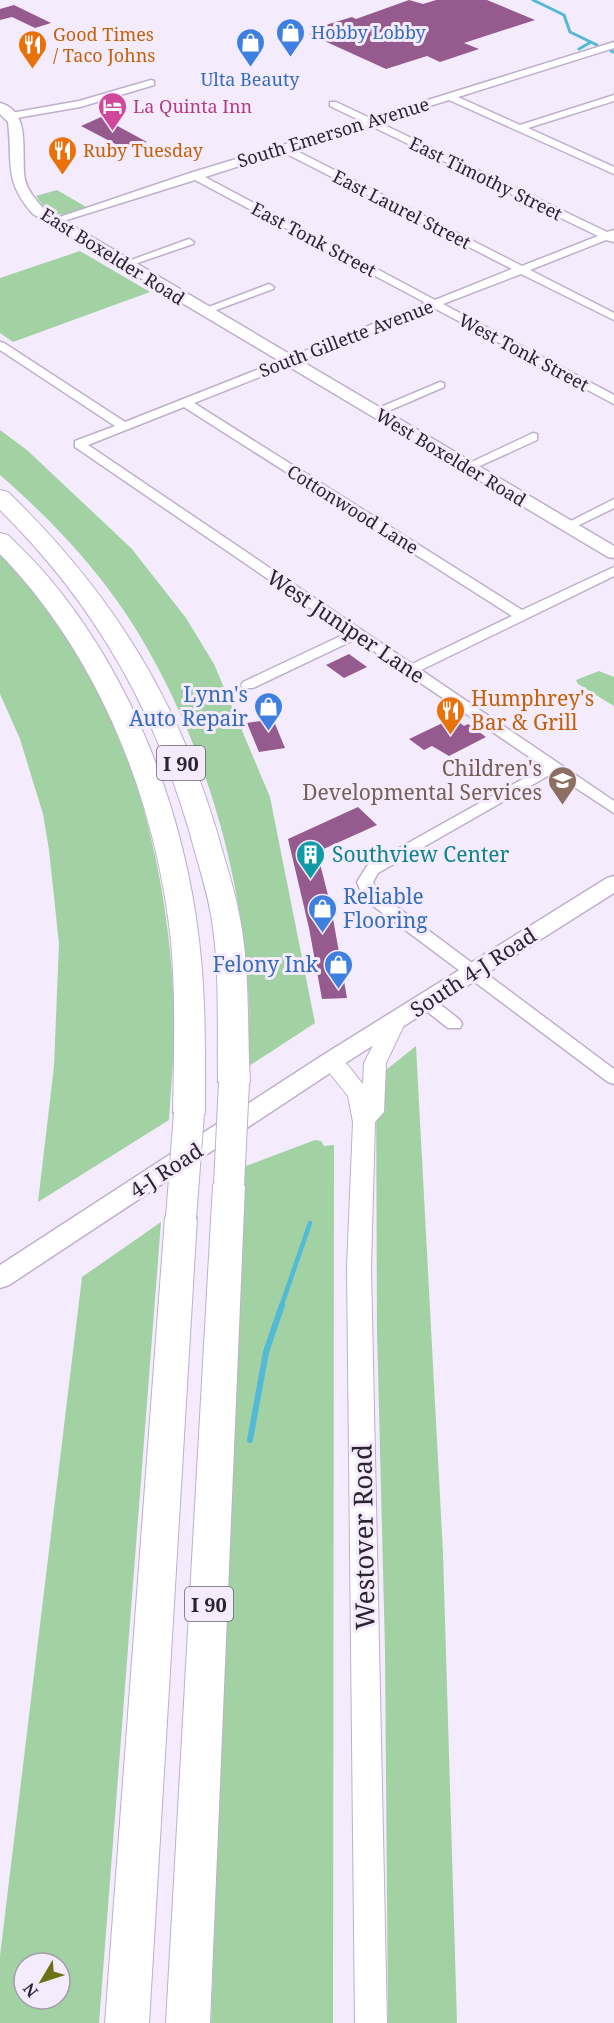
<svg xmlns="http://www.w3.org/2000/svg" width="614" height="2023" font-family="'Noto Serif',serif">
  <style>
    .green { fill: #a2d2a3; fill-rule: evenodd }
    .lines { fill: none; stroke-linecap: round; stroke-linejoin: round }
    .stream-far2 { stroke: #52bad7; stroke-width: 3 }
    .stream-far1 { stroke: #52bad7; stroke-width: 4.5 }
    .stream { stroke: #52bad7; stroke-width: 6 }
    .building { fill: #965b8e }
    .minor-casing { stroke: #beb0cd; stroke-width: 3 }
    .tertiary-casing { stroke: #beb0cd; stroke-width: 2 }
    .secondary-casing { stroke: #beb0cd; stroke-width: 3 }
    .motorway-casing { stroke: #beb0cd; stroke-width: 2 }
    .minor { fill: #fff; fill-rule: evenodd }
    .tertiary { fill: #fff; fill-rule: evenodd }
    .secondary { fill: #fff; fill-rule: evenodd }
    .motorway { fill: #fff; fill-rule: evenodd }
    .motorway-bridge-casing { stroke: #beb0cd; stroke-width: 32; stroke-linecap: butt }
    .motorway-bridge { stroke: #fff; stroke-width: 30 }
    .labels { text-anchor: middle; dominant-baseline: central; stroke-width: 6; stroke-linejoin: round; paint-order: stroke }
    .far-shop-label { font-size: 18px; fill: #366cbe; stroke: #f4ebfd; text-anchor: start }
    .far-food-label { font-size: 18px; fill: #c56008; stroke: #f4ebfd; text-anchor: start }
    .far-hotel-label { font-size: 18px; fill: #b23c85; stroke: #f4ebfd; text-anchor: start }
    .far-street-label { font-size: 18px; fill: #2b2530; stroke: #f4ebfd }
    .shield { fill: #f4ebfd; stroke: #67606e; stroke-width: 1.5 }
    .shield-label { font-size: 20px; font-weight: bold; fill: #2b2530 }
    .street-label { font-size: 21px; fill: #2b2530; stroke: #f4ebfd }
    .shop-label { font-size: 21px; fill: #366cbe; stroke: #f4ebfd; text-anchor: end }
    .food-label { font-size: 21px; fill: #c56008; stroke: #f4ebfd; text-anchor: start }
    .education-label { font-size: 21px; fill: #785e54; stroke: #f4ebfd; text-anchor: end }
    .culture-label { font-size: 21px; fill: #0d838f; stroke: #f4ebfd; text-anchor: start }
    .near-street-label { font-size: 26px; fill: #2b2530; stroke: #f4ebfd }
  </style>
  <rect width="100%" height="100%" fill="#f4ebfd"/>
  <path class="green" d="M57 190 88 208C64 216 52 221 36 196Z
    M80 251 150 292 13 342 0 333V278Z
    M0 430 27 450 132 549 186 618 214 664 270 797 315 1023 246 1068C247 1047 250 1026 249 1005 243 874 205 743 137 631 101 572 52 520 0 475Z
    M0 547 9 557C32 589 58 620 78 653 141 757 171 894 174 1015 175 1049 171 1085 169 1120L38 1202 54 1066 59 944 49 850 43 814 20 739 0 694Z
    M599 671 614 677V706L578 684 576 680Z
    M416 1046 443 1553 457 2023H388L385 1650 377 1330 376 1078Z
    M315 1140 321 1141 324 1146 334 1145 333 2023H211L243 1167Z
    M161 1222 99 2023H0V1956L82 1277ZM24 1963H60V1999H24Z"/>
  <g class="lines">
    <path class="stream-far2" d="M533 0 564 15 570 32 597 45
      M579 49 591 42
      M611 51 614 52"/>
    <path class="stream-far1" d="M281 1307 310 1223"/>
    <path class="stream" d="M250 1440 266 1352 282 1305"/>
  </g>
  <path class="building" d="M409 0 423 4 436 0H487L535 20 464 43 479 49 440 62 427 56 386 69 309 34 324 29 319 27 352 17 356 19Z
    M14 5 51 23 35 28 12 17 0 20V9Z
    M101 117 147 142 123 148 81 126Z
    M349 654 367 667 344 678 326 665Z
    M453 718 464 726 468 724 486 737 449 756 432 746 424 750 409 739Z
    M273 719 285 748 259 752 247 723Z
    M358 807 377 825 317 852 331 907 347 998 322 999 309 928 288 839Z"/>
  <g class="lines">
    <defs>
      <path id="minor" d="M614 42V48L458 97 520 125 614 95V101L528 128 614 167V174L449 100 378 122 607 232 614 230V242L606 240 530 270 614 313V320L521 274 443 304 614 395V404L434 308 194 403 522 610 614 567V576L421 670 614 801V813L553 773 378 873 373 882 377 892 614 1069V1084L608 1082 364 899 357 882 367 866 544 767 356 639 253 688H243L241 685 243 682 347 633 75 447V441L115 426 0 350V342L4 343 125 422 426 303 195 180 57 223 48 221 190 173 361 121 330 106V102H336L370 118ZM369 125 598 236 522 266 293 149ZM283 152 512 269 435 300 205 177ZM184 407 512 616 412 664 88 445Z
        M151 80 154 81V85L80 107 11 119 6 116 11 113 79 101Z
        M189 239 194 242 193 244 129 266 125 267 120 264Z
        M269 284 274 287 273 289 208 313 204 314 198 311Z
        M440 382 444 383V387L379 415 375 416 369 412Z
        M533 433 537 434V440L471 470H463L461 467Z
        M614 499V508L571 529H563L561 526Z
        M426 996 432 998 460 1020 462 1024 460 1028H448L420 1006 418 1002 420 998Z"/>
      <path id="tertiary" d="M394 1016 401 1018 405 1023 386 1063 384 1112 375 1122 371 1267 387 2023H355L347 1267 353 1122 348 1096 320 1061 323 1056C342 1050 352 1072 363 1084L364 1063 387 1018Z"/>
      <path id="secondary" d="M0 103C33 112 20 156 25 180 28 191 35 199 43 208L614 546V558L608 557 33 214C3 181 13 162 8 122L0 114Z
        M614 876V893L339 1067 9 1285 0 1288V1265L323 1055 607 878Z"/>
      <path id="motorway" d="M0 490 8 492C116 597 183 707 223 853 230 876 237 900 241 924 250 976 247 1029 250 1082L245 1090 234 1093 223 1090 218 1082C217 1031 220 979 213 928 210 902 202 877 195 852 160 719 98 607 0 510Z
        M0 533 8 535C22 549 37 563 49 578 133 678 184 811 199 940 206 997 205 1055 205 1113L200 1121 189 1124 178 1121 173 1113C174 1056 176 998 171 941 156 800 99 656 0 554Z
        M229 1173 240 1176 245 1185 210 2023H166L213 1185 218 1176Z
        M181 1205 193 1209 197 1218 149 2023H105L165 1218 169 1209Z"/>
    </defs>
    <use href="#minor" class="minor-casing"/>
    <use href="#tertiary" class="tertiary-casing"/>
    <use href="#secondary" class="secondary-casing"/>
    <use href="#motorway" class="motorway-casing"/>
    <use href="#minor" class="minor"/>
    <use href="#tertiary" class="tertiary"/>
    <use href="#secondary" class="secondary"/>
    <use href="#motorway" class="motorway"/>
    <defs>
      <path id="motorway-bridge" d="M229 1185 234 1082
        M181 1218 189 1113"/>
    </defs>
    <use href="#motorway-bridge" class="motorway-bridge-casing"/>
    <use href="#motorway-bridge" class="motorway-bridge"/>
  </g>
  <defs>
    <symbol id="shop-pin" viewBox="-11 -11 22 30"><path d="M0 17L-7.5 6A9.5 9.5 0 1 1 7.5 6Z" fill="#3f7fe0" stroke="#f4ebfd"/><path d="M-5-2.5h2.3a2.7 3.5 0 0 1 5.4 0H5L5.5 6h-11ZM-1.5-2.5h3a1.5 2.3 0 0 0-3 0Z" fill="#fff"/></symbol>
    <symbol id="restaurant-pin" viewBox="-11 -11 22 30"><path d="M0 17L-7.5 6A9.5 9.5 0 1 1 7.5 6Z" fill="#e8710a" stroke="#f4ebfd"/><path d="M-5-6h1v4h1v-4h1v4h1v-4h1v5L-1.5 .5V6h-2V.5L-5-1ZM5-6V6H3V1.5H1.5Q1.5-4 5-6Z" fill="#fff"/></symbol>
    <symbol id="hotel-pin" viewBox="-11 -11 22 30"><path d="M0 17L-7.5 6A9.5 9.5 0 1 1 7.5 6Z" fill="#d1479c" stroke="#f4ebfd"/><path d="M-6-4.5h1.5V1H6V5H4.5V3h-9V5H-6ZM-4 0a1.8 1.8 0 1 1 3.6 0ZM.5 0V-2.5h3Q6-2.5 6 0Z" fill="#fff"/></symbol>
    <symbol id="school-pin" viewBox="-11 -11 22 30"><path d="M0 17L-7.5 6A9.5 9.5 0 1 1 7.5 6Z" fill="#8d6e63" stroke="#f4ebfd"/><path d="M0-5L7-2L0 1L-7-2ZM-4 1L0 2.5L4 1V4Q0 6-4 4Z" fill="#fff"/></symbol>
    <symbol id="building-pin" viewBox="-11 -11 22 30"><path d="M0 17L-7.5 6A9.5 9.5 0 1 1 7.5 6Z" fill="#0f9aa8" stroke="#f4ebfd"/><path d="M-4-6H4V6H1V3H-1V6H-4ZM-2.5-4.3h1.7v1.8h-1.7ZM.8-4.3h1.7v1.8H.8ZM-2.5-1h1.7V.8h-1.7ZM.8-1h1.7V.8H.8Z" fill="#fff"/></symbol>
  </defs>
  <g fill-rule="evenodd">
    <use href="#shop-pin" x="274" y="16" width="33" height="45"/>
    <use href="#shop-pin" x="234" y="26" width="33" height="45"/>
    <use href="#restaurant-pin" x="16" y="28" width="33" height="45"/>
    <use href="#hotel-pin" x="96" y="90" width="33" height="45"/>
    <use href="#restaurant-pin" x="46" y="134" width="33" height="45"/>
    <use href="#shop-pin" x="252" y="690" width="33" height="45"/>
    <use href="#restaurant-pin" x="434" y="694" width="33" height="45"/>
    <use href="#school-pin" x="546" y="764" width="33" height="45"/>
    <use href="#building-pin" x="294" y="838" width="33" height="45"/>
    <use href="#shop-pin" x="306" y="892" width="33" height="45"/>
    <use href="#shop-pin" x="322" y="948" width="33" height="45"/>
  </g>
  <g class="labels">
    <g class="far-shop-label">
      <text x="311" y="32">Hobby Lobby</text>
      <text x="250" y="79" text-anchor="middle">Ulta Beauty</text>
    </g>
    <g class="far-food-label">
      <text x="53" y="34">Good Times<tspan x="53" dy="21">/ Taco Johns</tspan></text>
      <text x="83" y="150">Ruby Tuesday</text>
    </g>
    <g class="far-hotel-label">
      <text x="133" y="106">La Quinta Inn</text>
    </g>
    <g class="far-street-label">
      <text transform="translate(333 132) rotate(-17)">South Emerson Avenue</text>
      <text transform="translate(486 178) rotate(26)">East Timothy Street</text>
      <text transform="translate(402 209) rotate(27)">East Laurel Street</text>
      <text transform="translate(314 239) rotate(28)">East Tonk Street</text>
      <text transform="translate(113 256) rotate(32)">East Boxelder Road</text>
      <text transform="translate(346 338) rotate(-21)">South Gillette Avenue</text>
      <text transform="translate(524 352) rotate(28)">West Tonk Street</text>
      <text transform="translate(451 457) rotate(31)">West Boxelder Road</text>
      <text transform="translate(353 509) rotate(32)">Cottonwood Lane</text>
    </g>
    <g class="shield">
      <rect x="157" y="746" width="48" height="34" rx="4.5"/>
      <rect x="185" y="1587" width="48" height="34" rx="4.5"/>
    </g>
    <g class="shield-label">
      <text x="181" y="763">I 90</text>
      <text x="209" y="1604">I 90</text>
    </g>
    <g class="street-label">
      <text transform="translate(346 626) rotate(34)">West Juniper Lane</text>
      <text transform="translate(473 972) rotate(-33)">South 4-J Road</text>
      <text transform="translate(166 1170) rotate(-33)">4-J Road</text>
    </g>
    <g class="shop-label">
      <text x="248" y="694">Lynn's<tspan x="248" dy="24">Auto Repair</tspan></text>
      <text x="343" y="896" text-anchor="start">Reliable<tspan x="343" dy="24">Flooring</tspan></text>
      <text x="318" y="964">Felony Ink</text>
    </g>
    <g class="food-label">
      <text x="471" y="698">Humphrey's<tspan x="471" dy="24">Bar &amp; Grill</tspan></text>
    </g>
    <g class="education-label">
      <text x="542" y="768">Children's<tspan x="542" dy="24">Developmental Services</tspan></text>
    </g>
    <g class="culture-label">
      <text x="332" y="854">Southview Center</text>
    </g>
    <g class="near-street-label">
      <text transform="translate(363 1537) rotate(-91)">Westover Road</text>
    </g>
  </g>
  <g transform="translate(42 1981) rotate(231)"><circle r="28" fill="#f4ebfd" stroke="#a49cab" stroke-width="1.5"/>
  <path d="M0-4.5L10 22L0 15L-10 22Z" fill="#6c7118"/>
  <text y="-9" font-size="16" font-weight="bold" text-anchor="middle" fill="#2b2530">N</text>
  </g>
</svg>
